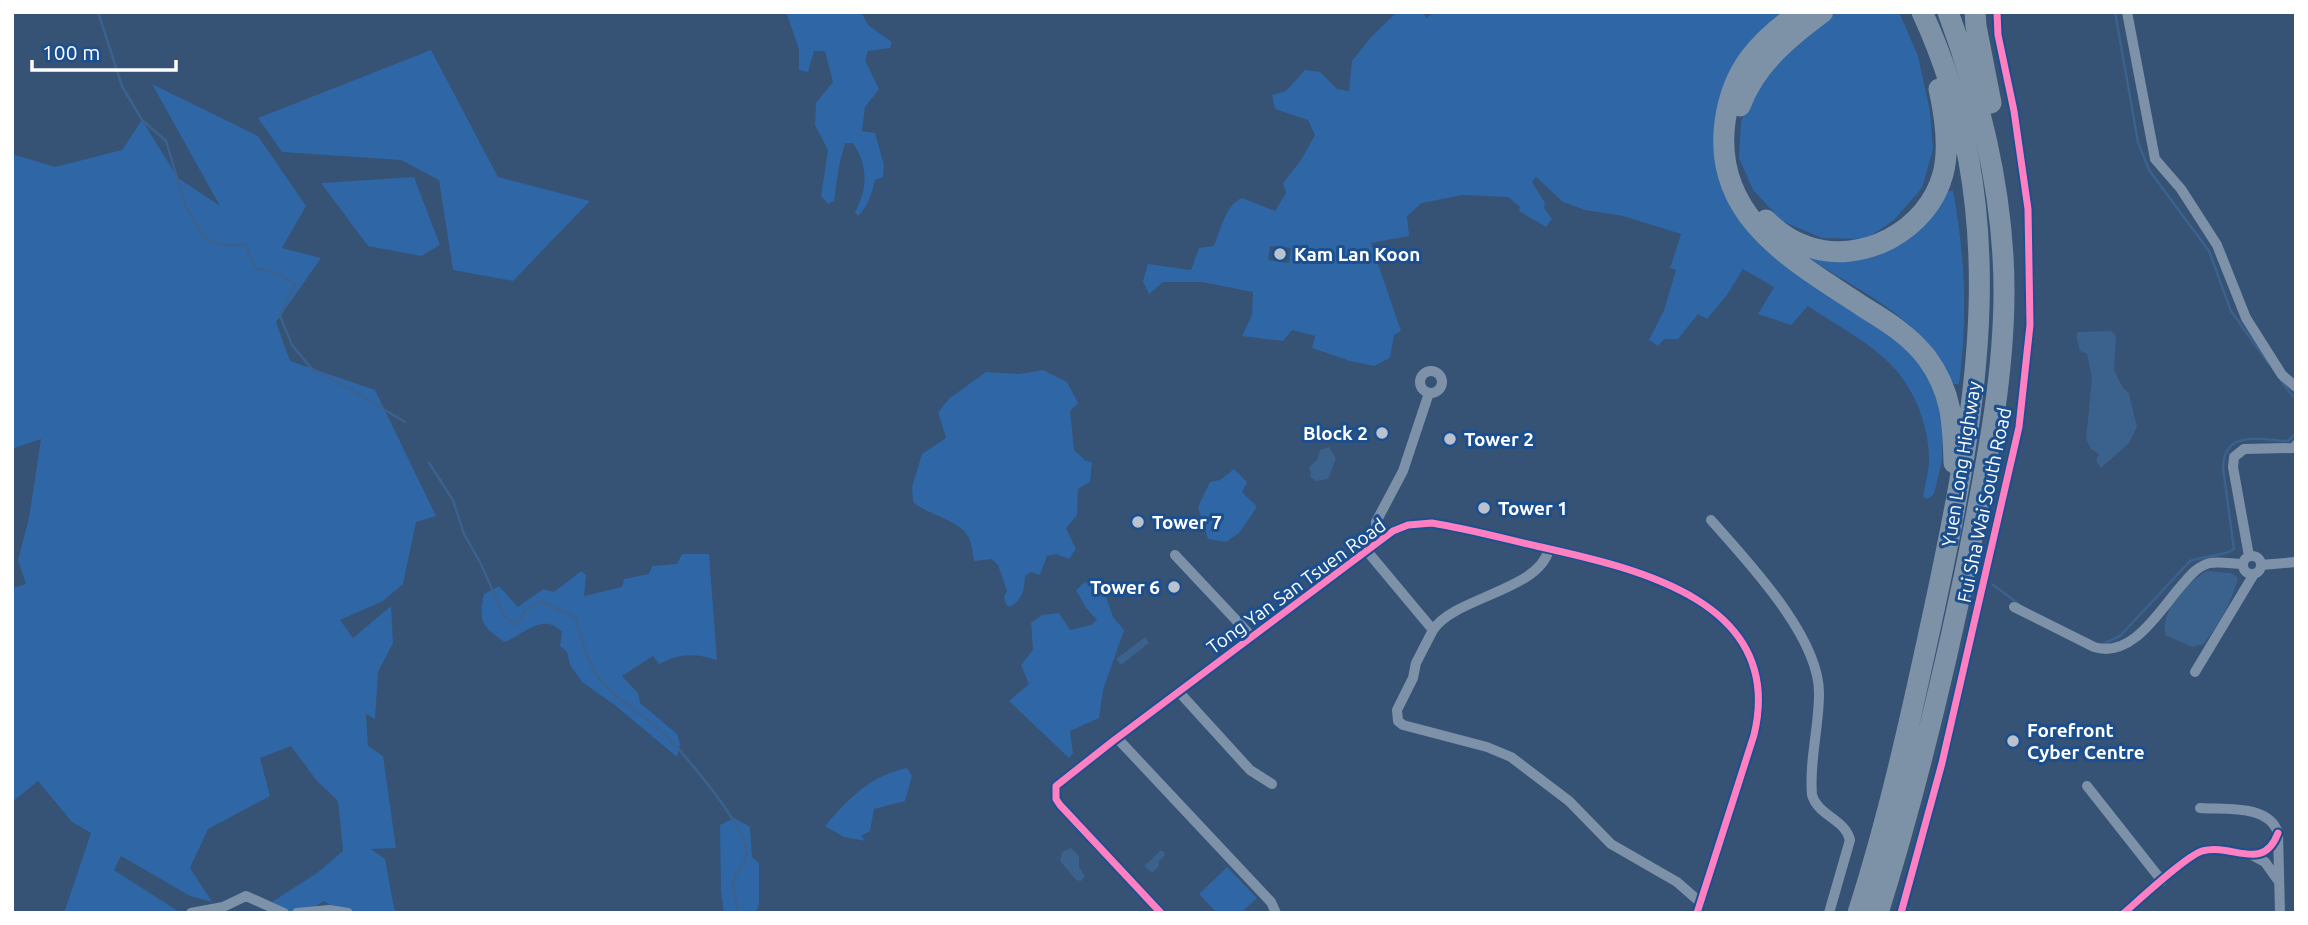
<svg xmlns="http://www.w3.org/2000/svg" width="2308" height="925" font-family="Ubuntu,sans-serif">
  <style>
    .green { fill: #2f66a5; fill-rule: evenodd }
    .water { fill: #3b618d }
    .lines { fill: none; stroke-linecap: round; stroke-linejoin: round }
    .stream { stroke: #3b618d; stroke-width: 2.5 }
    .minor { stroke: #7d92a8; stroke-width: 10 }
    .motorway { stroke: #7e92a7; stroke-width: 21 }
    .cycleway-casing { stroke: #1b4f8f; stroke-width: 11 }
    .cycleway { stroke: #ff80c0; stroke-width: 7 }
    .poi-dot { fill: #b9c2ce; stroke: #1b4f8f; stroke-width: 2.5 }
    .labels { text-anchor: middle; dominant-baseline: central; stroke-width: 6; stroke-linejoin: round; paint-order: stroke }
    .poi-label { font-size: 19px; font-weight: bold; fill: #fff; stroke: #1b4f8f; text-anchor: start }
    .street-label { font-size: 19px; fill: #fff; stroke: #1b4f8f }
  </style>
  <rect width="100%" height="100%" fill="#365274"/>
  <path class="green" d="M786 12H861L868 25 892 42 890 48 868 51 865 60 879 89 865 107 862 131 875 133 884 165 883 177 875 180C871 195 869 205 858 216L855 212C868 189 868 165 853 143H845L839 166 834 201 828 204 821 196 828 150 815 125 816 103 833 82 825 51H814L808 72 799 70V49Z
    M1397 12H1423L1426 18 1435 12H1793L1717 144 1749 217 1910 346 1933 378 1943 419 1942 460 1934 494 1928 499 1923 497C1925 484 1929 472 1929 459 1929 423 1912 382 1884 358 1862 338 1833 323 1808 306L1791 325 1758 314 1774 287 1743 269 1727 295 1707 319 1698 314 1678 339H1664L1658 346 1649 340 1664 310 1676 270 1670 268 1681 234 1623 216 1585 210 1563 202 1536 177 1532 182 1545 203 1544 208 1552 219 1546 227 1519 211 1520 207 1508 197 1462 195 1422 203 1407 216 1409 236 1371 243 1401 331 1394 335 1390 358 1374 366 1350 361 1312 348 1315 336 1292 330 1283 341 1242 336 1252 315 1253 292 1202 282H1163L1149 294 1143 281 1148 264 1191 270 1199 248 1214 246C1220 231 1226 204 1242 198L1275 211 1286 193 1283 183 1301 160 1315 135 1308 120 1275 109 1272 95 1286 91 1305 70 1320 72 1337 89 1349 91 1352 61 1371 37ZM1270 246 1291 248 1289 263 1268 260Z
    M1837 12H1899L1918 56 1930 111 1933 149 1922 188 1894 220 1866 239 1822 238 1782 221 1753 190 1739 158 1741 122 1754 86 1781 56Z
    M431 50 498 177 590 201 513 281 453 270 439 180 401 160 282 152 258 118Z
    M152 84 258 136 306 206 282 248 321 258 276 322 290 361 375 390 436 516 416 522 403 584 383 601 340 620 353 638 391 606 393 643 378 672 375 719 366 714 368 746 383 756 396 848 371 849 385 859 394 908 397 913H342L324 901C301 916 296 916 272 902L317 873 343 851 338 801 317 781 291 746 260 758 270 796 208 829 190 868 212 902 190 896 121 856 114 870 181 913H64L91 833 72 822 38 781 12 802V588L26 584 18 560 29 518 41 439 12 449V154L55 167 122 150 142 120 178 178 220 206Z
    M414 177 440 245 421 256 368 246 321 183Z
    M1953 190C1965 255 1968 319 1959 384H1954C1920 316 1867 296 1807 257L1871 258 1904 242 1925 220 1947 192Z
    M1043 370 1067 382 1078 403 1070 411 1074 450 1086 461 1092 462 1090 482 1078 489 1077 515 1066 528 1076 549 1069 559 1056 554 1047 556 1040 575 1031 572 1025 576C1024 591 1023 599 1010 607L1006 605 1004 596 1007 591 998 565 991 559 974 561C973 554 972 545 969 538 962 521 928 515 913 502L912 487 922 454 946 438 938 412 950 398 986 372 1019 374Z
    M1234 469 1247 482 1242 492 1257 507 1239 533 1226 542 1208 539 1198 507 1210 482 1220 480Z
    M682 554H709L717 660C694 653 681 653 659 664L653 656 622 676 638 693 640 703 677 734 680 744 677 757 616 706 582 682 570 665 567 652 560 646 562 632C543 612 525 634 505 642 482 627 478 621 484 594L499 586 518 607 543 589 554 592 581 571 586 575 584 596 622 587 624 579 649 574 652 566 677 564Z
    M1085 582 1103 588 1113 617 1124 630 1103 690 1099 718 1070 731 1073 753 1069 758 1009 701 1029 684 1021 665 1033 650 1031 623 1042 615 1059 613 1070 630 1091 625 1097 620 1086 608 1076 590Z
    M907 768 912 776 905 801 874 809 870 831 861 836 866 841 844 837 825 826C848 799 871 775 907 768Z
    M734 818 750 827 752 857 759 863V905L755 913H724L721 891 720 825Z
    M1227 867 1257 898 1241 913H1217L1199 894Z"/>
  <path class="water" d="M2111 331 2116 336 2114 370 2123 388 2129 393 2137 427 2129 443 2101 468 2096 461 2099 454 2091 449 2086 439 2092 378 2087 354 2080 351 2076 336 2078 332Z
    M1329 447 1336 459 1328 479 1316 481 1310 477 1311 473 1309 467 1317 460 1320 450Z
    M2206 571 2231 573 2238 578C2234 594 2226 611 2217 625 2213 632 2208 637 2204 644L2192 647 2165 635C2162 606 2184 587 2206 571Z
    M1145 637 1149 643 1121 665 1116 659Z
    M1071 848 1079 856V867L1085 876 1081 881 1076 880 1060 861 1062 852Z
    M1160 851H1163L1165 855 1159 861V866L1152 873 1144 866Z"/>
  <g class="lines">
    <path class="stream" d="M98 12 122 86 142 120 166 141 186 207 204 238 221 245H245L256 268 279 274 295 284 280 316 292 345 311 368 345 386 405 422
      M2115 12 2138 142 2149 170 2209 251 2231 311 2269 364
      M2281 381 2296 400
      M429 463 453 500 464 534 480 562 504 616 516 625 525 611 540 601 575 617C581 635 585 657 595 672 609 694 631 706 650 722 676 742 739 817 746 848 749 862 740 865 735 876 730 888 738 902 738 913
      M1993 585 2019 604
      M2103 644 2120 636 2190 561C2204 556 2226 556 2234 549L2223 468C2224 429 2260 440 2288 441L2296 433"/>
    <path class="minor" d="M2127 12 2155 159 2181 189 2217 245 2246 318 2282 375 2296 387
      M1420 382a11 11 0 1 1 22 0a11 11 0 1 1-22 0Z
      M1711 520C1747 561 1820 637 1819 694 1819 727 1809 762 1812 795 1818 816 1845 819 1850 840L1829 913
      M1377 544 1376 522 1403 471 1429 393
      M1367 551 1433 630C1454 597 1539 591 1549 549
      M1175 555 1252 637
      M2243 565a9 9 0 1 1 18 0a9 9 0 1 1-18 0Z
      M2249 556 2233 467 2234 457 2244 449 2294 448 2296 445
      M2261 565 2296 562
      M2014 607 2094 647C2132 659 2159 611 2181 586 2189 577 2197 566 2210 563 2220 561 2233 564 2242 564
      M1433 630 1416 663 1413 678 1397 710 1398 721 1403 725 1487 747 1511 757 1569 801 1611 844 1677 882 1701 903
      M2195 672 2254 574
      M1179 692 1250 770 1272 784
      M1117 738 1271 902 1276 913
      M2087 786 2162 881
      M2200 808C2225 810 2269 804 2278 833L2280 913
      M2252 855 2265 862 2277 879
      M191 913 223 907 246 896 284 913
      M297 913 329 910 348 913
      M1161 913 1060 805 1056 799V786L1113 741 1393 531 1408 525 1432 523C1469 529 1505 539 1541 547 1639 569 1786 602 1754 735L1697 913
      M1901 913 1942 763 2019 427 2030 325 2028 209 2014 111 1998 35 1997 12
      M2124 913C2139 900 2186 856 2202 851 2233 843 2263 873 2278 833"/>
    <path class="motorway" d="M1800 12C1759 41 1732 69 1725 122 1712 219 1796 262 1865 308 1888 322 1910 336 1927 358 1952 392 1953 423 1954 463
      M1975 12 1976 26 1991 103
      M1740 106C1755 65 1789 37 1823 12
      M1766 220C1777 231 1791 241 1806 246 1861 266 1928 231 1943 174 1950 147 1945 116 1939 89
      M1858 913C1890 813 1912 712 1934 610 1978 405 2014 211 1922 12
      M1878 913C1915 795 1944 674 1969 553 1986 466 2004 380 2004 291 2004 196 1981 101 1948 12"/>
    <defs>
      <path id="cycleway" d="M1161 913 1060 805 1056 799V786L1113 741 1393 531 1408 525 1432 523C1469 529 1505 539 1541 547 1639 569 1786 602 1754 735L1697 913
        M1901 913 1942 763 2019 427 2030 325 2028 209 2014 111 1998 35 1997 12
        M2124 913C2139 900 2186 856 2202 851 2233 843 2263 873 2278 833"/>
    </defs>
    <use href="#cycleway" class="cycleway-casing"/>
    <use href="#cycleway" class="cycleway"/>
  </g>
  <g class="poi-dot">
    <circle cx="1280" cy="254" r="7"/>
    <circle cx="1382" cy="433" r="7"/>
    <circle cx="1450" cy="439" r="7"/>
    <circle cx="1484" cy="508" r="7"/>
    <circle cx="1138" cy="522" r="7"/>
    <circle cx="1174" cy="587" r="7"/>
    <circle cx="2013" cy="741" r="7"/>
  </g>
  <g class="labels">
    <g class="poi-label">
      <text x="1294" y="254">Kam Lan Koon</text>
      <text x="1368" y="433" text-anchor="end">Block 2</text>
      <text x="1464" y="439">Tower 2</text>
      <text x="1498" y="508">Tower 1</text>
      <text x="1152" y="522">Tower 7</text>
      <text x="1160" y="587" text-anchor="end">Tower 6</text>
      <text x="2027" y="730">Forefront<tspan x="2027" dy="22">Cyber Centre</tspan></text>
    </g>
    <g class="street-label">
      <text transform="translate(1961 464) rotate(-81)">Yuen Long Highway</text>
      <text transform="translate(1984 505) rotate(-78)">Fui Sha Wai South Road</text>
      <text transform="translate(1296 586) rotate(-36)">Tong Yan San Tsuen Road</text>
    </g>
  </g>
  <rect width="2308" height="925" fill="none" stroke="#ffffff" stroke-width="28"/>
  <path d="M32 60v10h144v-10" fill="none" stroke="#ffffff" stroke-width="3.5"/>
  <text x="42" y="60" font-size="21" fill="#ffffff" stroke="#1b4f8f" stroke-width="5" paint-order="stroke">100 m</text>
</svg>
